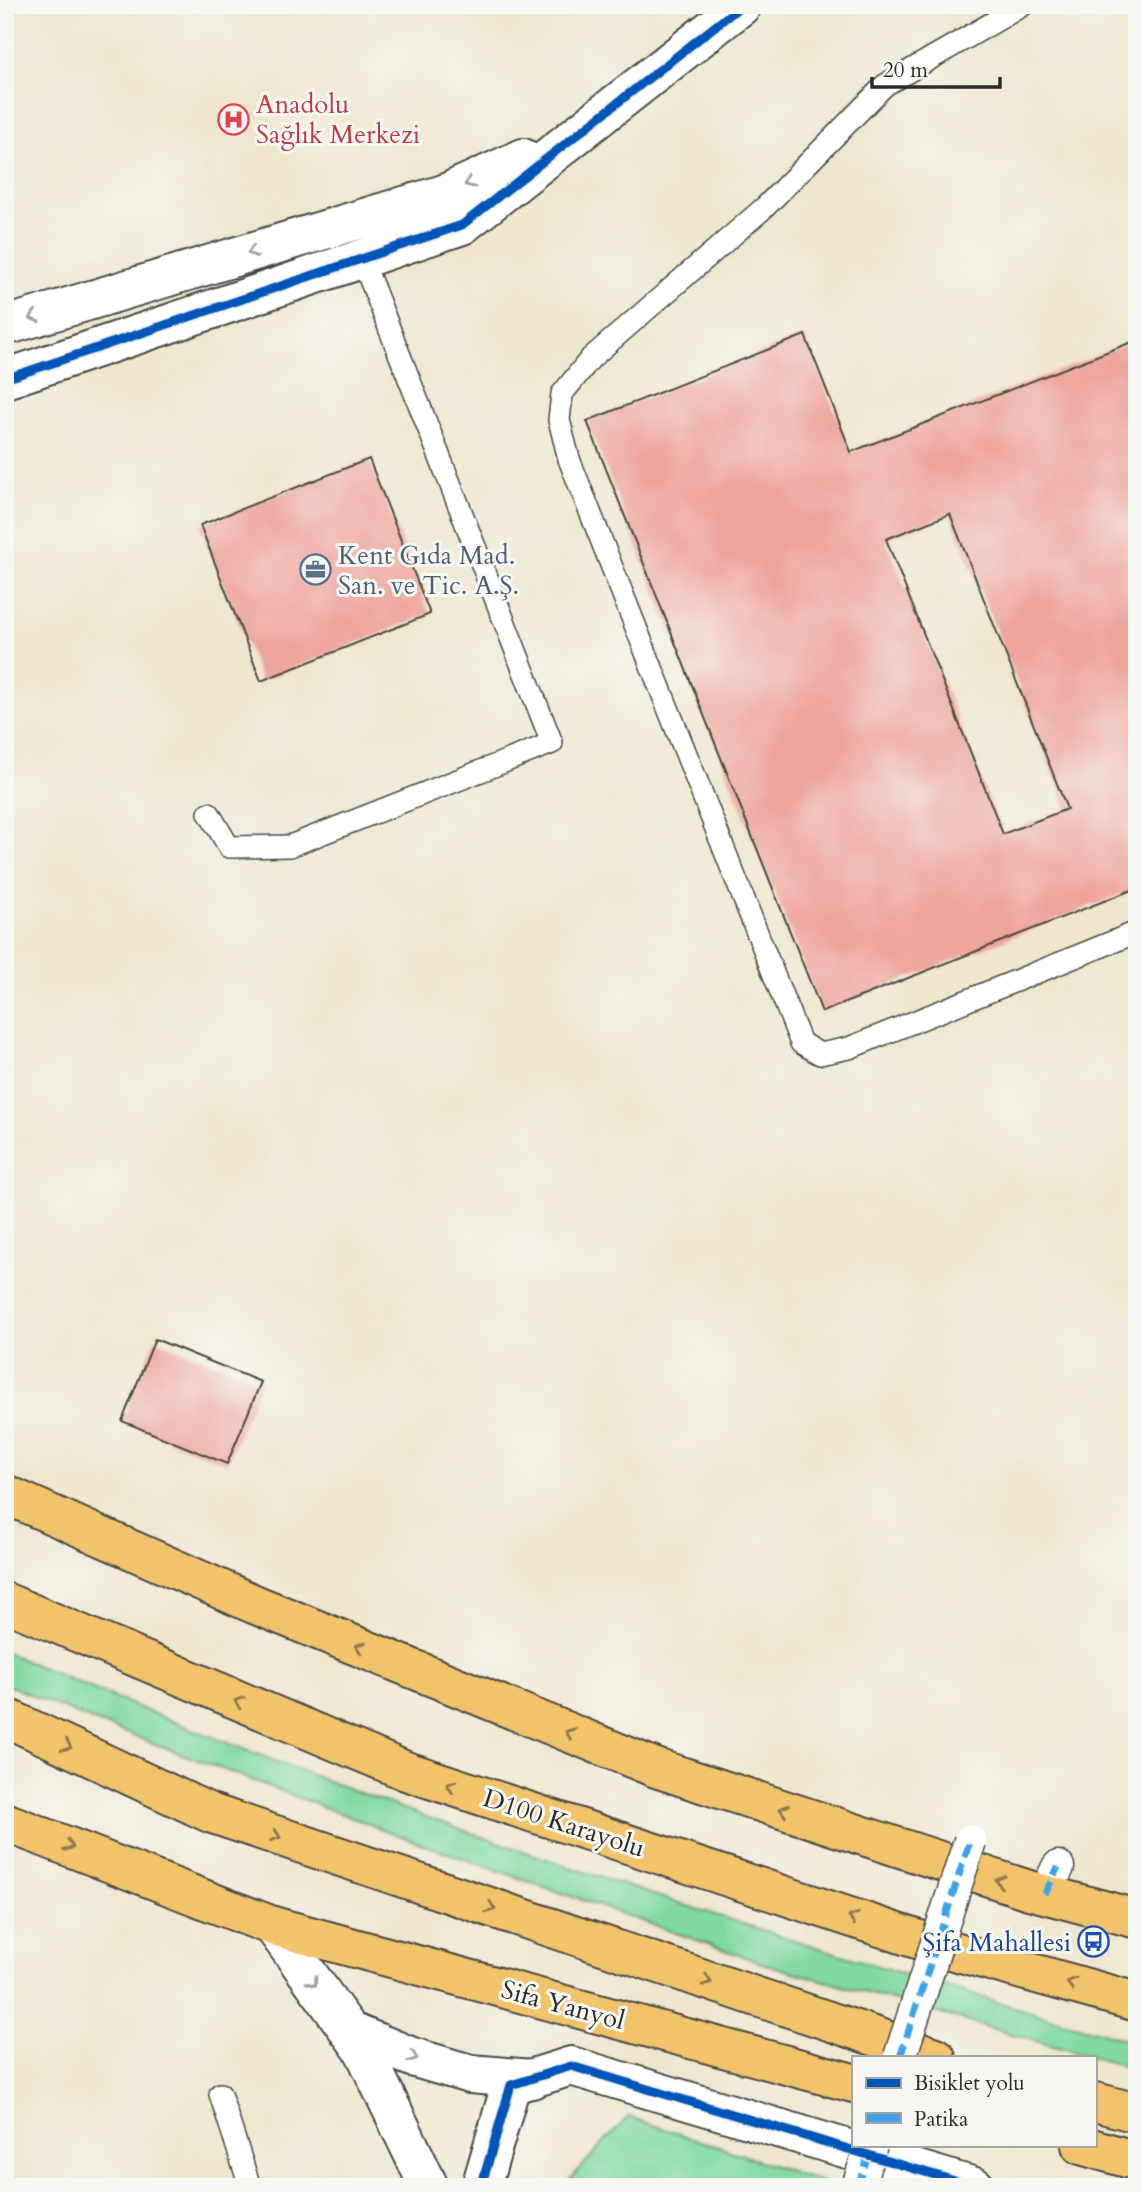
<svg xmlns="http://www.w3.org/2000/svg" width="1142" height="2192" font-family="Cardo,serif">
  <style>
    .green { fill: #80d99f; stroke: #568265; stroke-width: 2 }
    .building { fill: #eda69d; fill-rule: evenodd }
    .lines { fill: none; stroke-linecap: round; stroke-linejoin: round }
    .service-casing { stroke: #484743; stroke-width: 24 }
    .pedestrian-casing { stroke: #484743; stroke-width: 35 }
    .minor-casing { stroke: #484743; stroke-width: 42 }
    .tertiary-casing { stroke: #484743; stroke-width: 42 }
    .primary-casing { stroke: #484743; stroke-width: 42 }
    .trunk-casing { stroke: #484743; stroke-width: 42 }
    .service { stroke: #fff; stroke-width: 21 }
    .pedestrian { stroke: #fff; stroke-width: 32 }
    .minor { stroke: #fff; stroke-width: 38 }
    .tertiary { stroke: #fff; stroke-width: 38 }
    .primary { stroke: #f1c36a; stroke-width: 38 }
    .trunk { stroke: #f1c36a; stroke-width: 38 }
    .pedestrian-bridge-casing { stroke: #484743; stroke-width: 35; stroke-linecap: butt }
    .pedestrian-bridge { stroke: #fff; stroke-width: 32 }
    .quiet { stroke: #3ea3eb; stroke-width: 7; stroke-dasharray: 14 7; stroke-linecap: butt }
    .cycleway-casing { stroke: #f6f6f2; stroke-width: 13 }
    .cycleway { stroke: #0057b8; stroke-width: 9 }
    .oneway { stroke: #a0a0a0 }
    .oneway2 { stroke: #8e774a }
    .labels { text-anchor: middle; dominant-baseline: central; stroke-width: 6; stroke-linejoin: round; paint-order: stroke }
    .health-label { font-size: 26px; fill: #be3a42; stroke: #f6f6f2; text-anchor: start }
    .service-label { font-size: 26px; fill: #4e5e75; stroke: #f6f6f2; text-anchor: start }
    .street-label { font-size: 26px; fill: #2b2b2b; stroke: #f6f6f2 }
    .transit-label { font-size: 26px; fill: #164399; stroke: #f6f6f2; text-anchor: end }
  </style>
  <rect width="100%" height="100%" fill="#f6f6f2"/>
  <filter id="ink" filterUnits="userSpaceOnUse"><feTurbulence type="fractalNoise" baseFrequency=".0143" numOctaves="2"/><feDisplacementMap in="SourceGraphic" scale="14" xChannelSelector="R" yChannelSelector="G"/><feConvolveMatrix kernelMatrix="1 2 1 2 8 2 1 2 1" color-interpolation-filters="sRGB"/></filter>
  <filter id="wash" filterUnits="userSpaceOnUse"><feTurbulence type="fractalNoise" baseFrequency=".00686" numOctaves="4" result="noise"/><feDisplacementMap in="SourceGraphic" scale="28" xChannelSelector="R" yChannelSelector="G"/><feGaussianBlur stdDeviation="1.57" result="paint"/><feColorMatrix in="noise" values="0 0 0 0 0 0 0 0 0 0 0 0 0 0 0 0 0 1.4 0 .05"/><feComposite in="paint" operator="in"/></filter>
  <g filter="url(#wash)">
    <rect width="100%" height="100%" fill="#eee6cd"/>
    <path class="green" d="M5 1652C370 1809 755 1933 1137 2043V2070L762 1963 433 1848 91 1720 5 1684Z
      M628 2117H629L838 2187H563Z"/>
    <g id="blocks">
      <path class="building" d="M805 335 851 452 1137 340V888L822 1012 587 421ZM950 514 1067 809 1003 834 886 539Z
        M369 459 430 614 261 681 200 525Z
        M155 1339 261 1382 227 1464 122 1421Z"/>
    </g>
  </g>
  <g filter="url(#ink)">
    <use href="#blocks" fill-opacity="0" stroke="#484743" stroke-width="2"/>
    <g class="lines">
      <defs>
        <path id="service" d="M1023 5 885 85 765 207 591 358 562 394 559 420 569 459 801 1043 820 1054 849 1048 1137 932
          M209 813 229 847 290 846 552 743 362 259
          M220 2094 250 2187"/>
        <path id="pedestrian" d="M1045 1894 1058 1867"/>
        <path id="minor" d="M5 326 444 194 523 158
          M5 379 462 225 742 5
          M481 2187 511 2085 571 2066 975 2187"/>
        <path id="tertiary" d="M273 1926 364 2051 429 2187
          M349 2031 412 2057 470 2074 532 2079"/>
        <path id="primary" d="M273 1926 853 2083
          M1081 2145 1137 2161"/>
        <path id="trunk" d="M5 1494 254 1604 656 1768 1029 1890 1137 1919
          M5 1602 406 1771 947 1949 1137 2002
          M5 1717 210 1813 936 2057
          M5 1822 273 1926
          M1095 2102 1137 2113"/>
      </defs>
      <use href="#service" class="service-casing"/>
      <use href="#pedestrian" class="pedestrian-casing"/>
      <use href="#minor" class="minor-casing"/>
      <use href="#tertiary" class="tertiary-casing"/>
      <use href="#primary" class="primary-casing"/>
      <use href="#trunk" class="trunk-casing"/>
      <use href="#service" class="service"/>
      <use href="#pedestrian" class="pedestrian"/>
      <use href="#minor" class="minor"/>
      <use href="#tertiary" class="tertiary"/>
      <use href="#primary" class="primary"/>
      <use href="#trunk" class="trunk"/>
      <defs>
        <path id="pedestrian-bridge" d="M900 2057 970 1841
          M858 2187 871 2145"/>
      </defs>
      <use href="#pedestrian-bridge" class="pedestrian-bridge-casing"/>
      <use href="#pedestrian-bridge" class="pedestrian-bridge"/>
      <path class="quiet" d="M1045 1894 1058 1867
        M900 2057 970 1841
        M858 2187 871 2145"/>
      <defs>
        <path id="cycleway" d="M5 379 462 225 742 5
          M481 2187 511 2085 571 2066 975 2187"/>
      </defs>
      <use href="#cycleway" class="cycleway-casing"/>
      <use href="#cycleway" class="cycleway"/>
    </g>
    <defs><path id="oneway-chevron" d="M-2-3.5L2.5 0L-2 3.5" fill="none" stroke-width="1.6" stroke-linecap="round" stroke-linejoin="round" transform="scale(1.75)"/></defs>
    <g class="oneway">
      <use href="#oneway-chevron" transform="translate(469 183) rotate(155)"/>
      <use href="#oneway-chevron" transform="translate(252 252) rotate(163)"/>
      <use href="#oneway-chevron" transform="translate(34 317) rotate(163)"/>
      <use href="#oneway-chevron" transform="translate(313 1982) rotate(54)"/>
      <use href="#oneway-chevron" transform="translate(413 2057) rotate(19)"/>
    </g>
    <g class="oneway2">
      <use href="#oneway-chevron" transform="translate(360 1647) rotate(-158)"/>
      <use href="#oneway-chevron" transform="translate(239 1702) rotate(-158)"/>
      <use href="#oneway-chevron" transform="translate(570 1733) rotate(-158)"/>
      <use href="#oneway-chevron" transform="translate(67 1746) rotate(25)"/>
      <use href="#oneway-chevron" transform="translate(451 1786) rotate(-162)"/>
      <use href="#oneway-chevron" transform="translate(784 1810) rotate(-162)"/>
      <use href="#oneway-chevron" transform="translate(276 1836) rotate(19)"/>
      <use href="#oneway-chevron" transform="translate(69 1846) rotate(21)"/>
      <use href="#oneway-chevron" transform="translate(1000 1881) rotate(-162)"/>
      <use href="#oneway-chevron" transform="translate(491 1908) rotate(19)"/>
      <use href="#oneway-chevron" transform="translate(853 1918) rotate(-162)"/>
      <use href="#oneway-chevron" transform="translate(707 1981) rotate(19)"/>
      <use href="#oneway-chevron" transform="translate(1071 1983) rotate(-164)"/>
    </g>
  </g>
  <defs>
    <symbol id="hospital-ring" viewBox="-11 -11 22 22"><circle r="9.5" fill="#f6f6f2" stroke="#e0444e" stroke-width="1.5"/><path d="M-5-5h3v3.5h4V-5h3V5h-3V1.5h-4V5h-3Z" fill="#e0444e"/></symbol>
    <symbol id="office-ring" viewBox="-11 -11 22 22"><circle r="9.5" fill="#f6f6f2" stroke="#5c6f8a" stroke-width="1.5"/><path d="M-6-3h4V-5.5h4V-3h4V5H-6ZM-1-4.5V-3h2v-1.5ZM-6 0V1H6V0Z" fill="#5c6f8a"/></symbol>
    <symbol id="bus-ring" viewBox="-11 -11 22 22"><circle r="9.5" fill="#f6f6f2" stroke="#1a4fb4" stroke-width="1.5"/><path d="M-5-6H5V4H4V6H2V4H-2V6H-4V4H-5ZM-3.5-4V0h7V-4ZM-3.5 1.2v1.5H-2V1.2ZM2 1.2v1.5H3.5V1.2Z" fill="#1a4fb4"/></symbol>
  </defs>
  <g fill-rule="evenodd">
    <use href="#hospital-ring" x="216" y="102" width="35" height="35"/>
    <use href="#office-ring" x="298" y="552" width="35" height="35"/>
    <use href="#bus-ring" x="1076" y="1924" width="35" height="35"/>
  </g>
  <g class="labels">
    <g class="health-label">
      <text x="256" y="104">Anadolu<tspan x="256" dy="30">Sağlık Merkezi</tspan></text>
    </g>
    <g class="service-label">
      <text x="338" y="555">Kent Gıda Mad.<tspan x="338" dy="30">San. ve Tic. A.Ş.</tspan></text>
    </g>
    <g class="street-label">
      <text transform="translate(564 1823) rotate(18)">D100 Karayolu</text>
      <text transform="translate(563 2005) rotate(15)">Sifa Yanyol</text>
    </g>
    <g class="transit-label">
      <text x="1071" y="1942">Şifa Mahallesi</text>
    </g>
  </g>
  <rect width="1142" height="2192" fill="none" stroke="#f6f6f2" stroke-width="28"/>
  <rect x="852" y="2056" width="245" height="91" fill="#f6f6f2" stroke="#a5a5a2" stroke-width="2"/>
  <rect x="866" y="2078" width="35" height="10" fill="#0057b8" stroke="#a5a5a2" stroke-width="2"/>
  <text x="914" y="2090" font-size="21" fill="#2b2b2b">Bisiklet yolu</text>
  <rect x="866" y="2113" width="35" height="10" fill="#3ea3eb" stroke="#a5a5a2" stroke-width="2"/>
  <text x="914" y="2126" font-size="21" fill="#2b2b2b">Patika</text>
  <path d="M872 77v10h128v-10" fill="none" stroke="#2b2b2b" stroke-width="3.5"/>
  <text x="883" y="77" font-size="21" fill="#2b2b2b" stroke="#f6f6f2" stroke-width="5" paint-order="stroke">20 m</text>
</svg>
